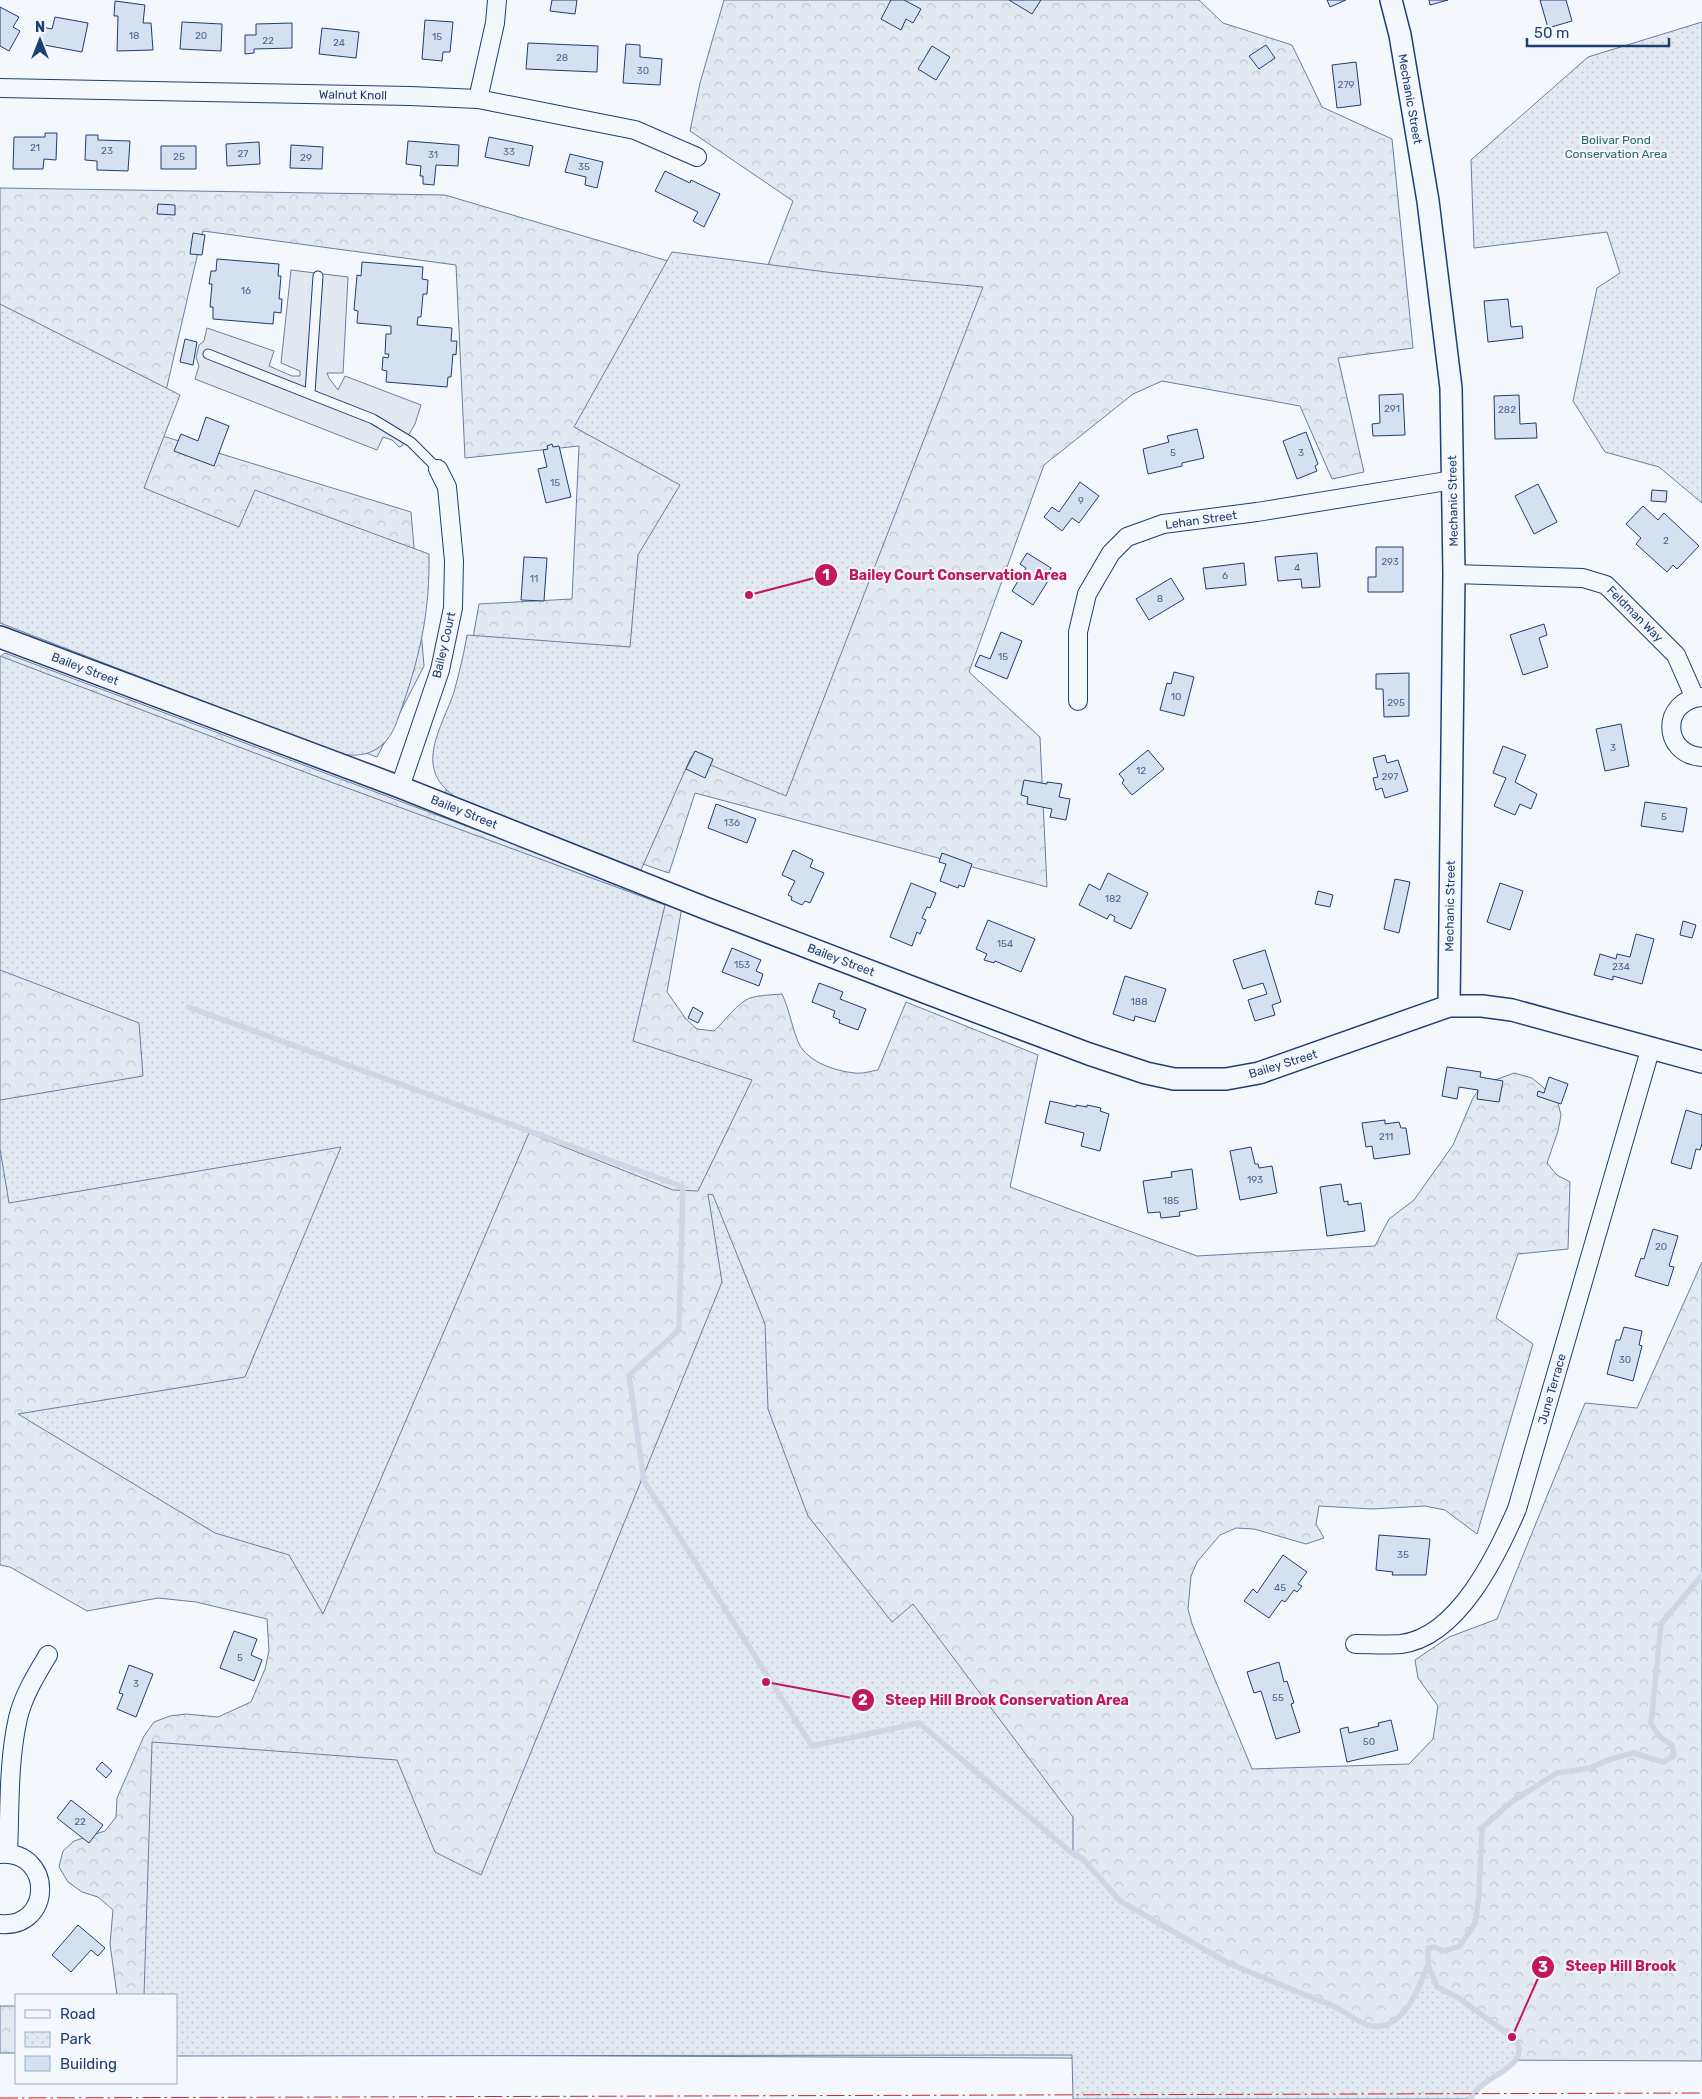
<svg xmlns="http://www.w3.org/2000/svg" width="1702" height="2099" font-family="Rubik,sans-serif">
  <style>
    .forest { fill: url(#forest-crowns); stroke: #687fa3 }
    .park { fill: url(#park-dots); stroke: #687fa3 }
    .parking { fill: #e3e8f0; stroke: #687fa3 }
    .lines { fill: none; stroke-linecap: round; stroke-linejoin: round }
    .stream { stroke: #cfd7e4; stroke-width: 5.5 }
    .building { fill: #d5e0f0; stroke: #1d3f73 }
    .service-casing { stroke: #1d3f73; stroke-width: 11 }
    .minor-casing { stroke: #1d3f73; stroke-width: 20 }
    .tertiary-casing { stroke: #1d3f73; stroke-width: 24 }
    .service { stroke: #f4f7fb; stroke-width: 9 }
    .minor { stroke: #f4f7fb; stroke-width: 18 }
    .tertiary { stroke: #f4f7fb; stroke-width: 21 }
    .power { stroke: #c62828; stroke-width: 1; stroke-dasharray: 18 4 2.5 4; stroke-linecap: butt }
    .labels { text-anchor: middle; dominant-baseline: central; stroke-width: 4; stroke-linejoin: round; paint-order: stroke }
    .number-label { font-size: 10px; fill: #4b6792 }
    .street-label { font-size: 12px; fill: #1d3f73; stroke: #f4f7fb }
    .park-label { font-size: 12px; fill: #2c6c60; stroke: #f4f7fb }
    .leader { fill: none; stroke: #c2185b; stroke-width: 2 }
    .callout-dot { fill: #c2185b; stroke: #f4f7fb; stroke-width: 2 }
    .mark-label { font-size: 15px; text-anchor: middle; font-weight: bold; fill: #fff }
    .callout-label { font-size: 14px; text-anchor: middle; font-weight: bold; fill: #c2185b; stroke: #f4f7fb; stroke-width: 4; stroke-linejoin: round; paint-order: stroke }
  </style>
  <defs>
    <pattern id="forest-crowns" width="20" height="18" patternUnits="userSpaceOnUse" patternTransform="scale(1.25)"><rect width="20" height="18" fill="#e3e9f0"/><path d="M2 6a3 3 0 1 1 6 0M12 15a3 3 0 1 1 6 0" fill="none" stroke="#c2c9d1"/></pattern>
    <pattern id="park-dots" width="8" height="8" patternUnits="userSpaceOnUse" patternTransform="scale(1.25)"><rect width="8" height="8" fill="#e3e9f0"/><path d="M2 2h.1M6 6h.1" fill="none" stroke="#c2c9d1" stroke-width="1.8" stroke-linecap="round"/></pattern>
  </defs>
  <rect width="100%" height="100%" fill="#f4f7fb"/>
  <path class="forest" d="M724 0H1199L1223 23 1292 45 1322 107 1392 139 1413 348 1338 358 1364 472 1332 479 1300 406 1162 381 1133 394 1044 465 969 672 1040 737 1047 887 695 793 669 873 445 796 479 604 572 599 579 446 465 458 456 265 203 231 156 434 411 512 424 666 377 757 0 621V188L445 195 759 288 793 201 690 131 700 83Z
    M5 653 682 907 667 992 686 1019 697 1029 714 1031C725 1021 737 1003 750 998 759 995 772 995 782 994 789 1009 791 1023 797 1039 804 1061 834 1071 855 1073 862 1074 871 1071 878 1070L906 1002 1038 1055 1010 1187 1197 1256 1375 1246 1389 1219 1414 1200 1453 1145 1473 1098 1482 1085 1514 1073 1532 1078 1557 1099 1561 1115 1558 1131 1547 1163 1557 1175 1570 1182 1568 1249 1518 1254 1496 1318 1533 1344 1477 1534 1445 1510 1425 1506 1372 1509 1319 1506 1316 1524 1324 1538 1306 1544 1254 1529 1236 1528 1220 1535 1197 1562 1191 1576 1188 1609 1192 1624 1252 1769 1409 1764 1433 1739 1438 1706 1418 1678 1415 1660 1449 1637 1497 1619 1585 1403 1637 1408 1702 1262V2061L176 2054V1995H117L110 1944 113 1910 98 1897 82 1892 68 1882 59 1867 63 1851 74 1841 105 1831 116 1817 117 1798 144 1736 154 1722 170 1716 186 1714 218 1717 251 1702 265 1669 269 1651 267 1619 196 1602 158 1598 87 1611 10 1567 0 1565V657Z
    M0 2006H16V2053H0Z"/>
  <path class="park" d="M1702 22V503L1659 467 1605 452 1573 401 1597 288 1620 273 1607 232 1474 248 1471 160 1588 57Z
    M672 252 834 273 983 287 786 796 691 757 641 870 454 796C413 767 442 728 454 692 459 673 464 654 467 635L630 647 638 555 680 485 574 427Z
    M0 304 180 395 144 488 239 527 255 490 429 554C430 608 421 653 403 704 398 718 394 735 382 745 369 756 354 757 338 753L0 623Z
    M0 656 331 782 665 905 633 1041 752 1080 698 1191 673 1190 529 1133 323 1614 289 1555 215 1533 18 1414 245 1377 341 1147 9 1203 0 1149V1100L143 1076 139 1023 0 970Z
    M708 1194 713 1195 765 1324 768 1409 808 1516 892 1622 913 1604 1073 1817V1854L1083 1859 1120 1901 1228 1963 1320 2001C1339 2005 1352 2020 1368 2025 1402 2035 1419 1988 1428 1965L1437 1987 1459 1998 1519 2044C1526 2065 1492 2076 1480 2086 1476 2090 1473 2095 1470 2099H1073L1072 2055 176 2056V1995H144L152 1742 397 1760 435 1852 481 1875 722 1282Z"/>
  <path class="parking" d="M291 270 348 277 343 373H327L329 378 338 390 345 376 421 405 415 424 402 446 399 447 392 440 383 437 377 450 195 379 199 366 196 357 199 345 204 341 207 328 274 351 269 366 292 376H300V371L281 363Z"/>
  <g class="lines">
    <path class="stream" d="M188 1007 683 1187 679 1330 629 1375 644 1481 812 1746 919 1723 1073 1854 1083 1859 1120 1901 1228 1963 1320 2001C1339 2005 1352 2020 1368 2025 1402 2035 1419 1988 1428 1965
      M1470 2099C1473 2095 1476 2090 1480 2087 1494 2074 1536 2060 1512 2037L1459 1998 1437 1987 1428 1965V1948L1434 1947 1444 1951 1460 1946 1475 1923 1479 1896 1482 1828 1510 1803 1557 1773 1590 1768 1611 1759 1633 1753 1663 1762 1674 1756 1672 1745 1660 1737 1651 1724 1661 1624 1702 1575"/>
  </g>
  <path class="building" d="M552 0H577L575 14 550 11Z
    M891 0H904L921 9 913 23 906 19 901 30 881 19Z
    M1009 0H1041L1032 14Z
    M1327 0H1346L1330 7Z
    M1429 0H1448L1430 5Z
    M1540 0H1566L1572 21 1548 28Z
    M115 1 145 5 143 23H151L153 50 117 51 118 16H114Z
    M0 7 19 17 13 27 20 31 9 51 0 46Z
    M55 17 88 23 82 52 39 44 42 27 52 29Z
    M425 20 453 22 450 52H443L442 61 422 59Z
    M182 22 222 24 221 51 180 49Z
    M292 23V48L254 49V53L245 54V35H256V24Z
    M322 28 359 32 356 58 319 54Z
    M528 43 598 46 597 72 526 69Z
    M626 44 640 45V57L662 59 660 85 623 83Z
    M1266 45 1275 58 1259 69 1249 56Z
    M932 46 950 57 936 80 918 69Z
    M1356 62 1361 105 1337 108 1332 65Z
    M45 133H57L56 160 44 159 43 169H13L14 137H45Z
    M86 135H98V140L130 141 128 171 97 170V161L85 160Z
    M489 137 533 146 529 166 485 157Z
    M408 141 459 145 458 166 436 165 434 185 423 184V176H420L421 166 406 164Z
    M259 142 260 164 227 166 226 144Z
    M291 145 323 147 322 169 290 168Z
    M161 146H196V169H161Z
    M570 154 603 162 597 188 585 185 586 177 565 172Z
    M665 171 690 183 691 180 720 194 704 227 693 221 698 212 655 191Z
    M158 204 175 205V215L157 214Z
    M193 233 205 235 202 255 190 254Z
    M217 259 279 264 278 276H281L279 299H282L281 313 274 312 273 324 213 319V307H210L212 284H209L211 271H216Z
    M362 262 423 267 422 279 428 280 427 294H423L421 317H418L417 325 452 328 451 341H457L456 355 453 354 451 377H448L447 387 386 382 387 371 382 370 383 357 388 358 389 354H385L386 334H391V326L357 323 358 311 354 310 357 275 361 276Z
    M1508 299 1511 327 1522 326 1523 338 1488 342 1484 301Z
    M185 339 197 342 193 365 180 362Z
    M1403 394 1405 435 1373 436 1372 424 1380 423 1379 395Z
    M1519 395 1520 424 1536 423 1537 438 1495 439 1494 396Z
    M206 417 229 426 214 466 174 451 181 434 198 441Z
    M1197 429 1204 458 1182 463V466L1148 474 1143 449 1169 442 1167 436Z
    M1306 432 1318 464 1315 466 1317 471 1297 479 1283 441Z
    M552 444 553 447 559 446 571 497 546 503 538 469 547 467 543 450 548 449 547 446Z
    M1080 482 1099 496 1079 523 1072 518 1062 531 1044 517 1052 507 1059 512Z
    M1538 484 1557 522 1534 534 1515 496Z
    M1652 490 1667 491 1666 502 1651 501Z
    M1643 506 1658 520 1664 513 1699 546 1677 569 1673 565 1667 572 1636 544 1641 538 1626 524Z
    M1376 547H1403V592H1368V577H1376Z
    M1027 553 1051 568 1045 579 1048 581 1033 605 1012 591 1026 568 1020 564Z
    M1317 553 1320 587 1302 588 1301 579 1278 581 1275 557Z
    M524 557 547 558 544 601 521 600Z
    M1244 563 1246 585 1206 589 1203 568Z
    M1171 578 1184 599 1149 620 1136 599Z
    M1544 624 1547 635 1539 638 1548 667 1523 675 1510 635Z
    M1001 632 1022 641 1007 679 975 666 980 655 990 659Z
    M1174 672 1194 677 1184 716 1160 710 1167 683 1171 684Z
    M1409 673V716L1384 717 1383 689H1376V674Z
    M1621 724 1629 766 1605 771 1596 729Z
    M1503 746 1526 755 1515 782 1537 794 1531 809 1520 804 1515 815 1494 806 1506 778 1493 773Z
    M1148 750 1164 769 1132 795 1122 783 1124 780 1119 774Z
    M695 751 713 759 705 778 686 769Z
    M1385 755 1387 763 1398 760 1408 791 1385 798 1382 788 1376 790 1373 778 1378 777 1373 758Z
    M1024 780 1047 784V782L1062 784 1059 797 1070 799 1066 820 1050 817 1052 809 1027 804 1028 797 1021 795Z
    M1645 802 1687 808 1683 832 1641 826Z
    M716 804 756 819 747 843 708 828Z
    M793 850 813 860 810 867 824 873 810 903 805 901 802 905 791 900 792 897 788 895 795 881 782 875Z
    M942 853 972 864 964 887 959 885 958 888 940 881 946 864 939 862Z
    M1108 873 1148 893 1131 929 1114 921 1115 917 1110 914 1107 919 1079 905 1089 884 1100 890Z
    M1395 879 1410 882 1399 933 1384 929Z
    M911 883 936 893 930 908 927 907 922 918 926 920 920 934 917 932 912 946 890 937Z
    M1500 883 1523 891 1510 930 1487 922Z
    M1318 891 1333 895 1330 907 1315 904Z
    M988 920 1035 939 1021 972 995 961 994 963 984 960 987 954 976 949Z
    M1683 921 1696 925 1692 938 1680 935Z
    M1636 934 1654 939 1642 984 1613 976V980L1594 975 1600 954 1616 959 1617 954 1630 957Z
    M732 948 761 960 756 971 763 974 759 986 722 972Z
    M1265 950 1281 1002 1272 1005 1275 1015 1255 1021 1248 1000 1267 994 1263 983 1243 989 1233 960Z
    M1125 976 1166 989 1155 1022 1135 1016 1134 1021 1113 1014Z
    M819 983 843 992 840 999 866 1009 858 1030 839 1023 840 1020 833 1017 835 1011 812 1002Z
    M693 1007 703 1013 698 1023 688 1018Z
    M1447 1067 1481 1072 1480 1077 1503 1081 1499 1102 1477 1099 1478 1090 1459 1087 1457 1099 1442 1096Z
    M1549 1077 1568 1084 1561 1104 1537 1096 1538 1091 1544 1093Z
    M1050 1101 1076 1107V1105L1087 1107V1105L1101 1108 1100 1111 1109 1114 1100 1151 1081 1146 1084 1133 1045 1123Z
    M1686 1110 1702 1115V1144L1700 1150 1696 1149 1691 1169 1671 1163Z
    M1385 1120V1124L1399 1122 1401 1128H1406L1410 1154 1374 1159 1372 1146 1366 1147 1362 1123Z
    M1251 1147 1255 1164H1258L1259 1168 1272 1166 1277 1193 1240 1200 1230 1151Z
    M1192 1169 1197 1209 1179 1212 1180 1216 1161 1218 1160 1212 1148 1213 1143 1181 1172 1177 1171 1172Z
    M1341 1184 1344 1202 1348 1201V1205L1361 1203 1365 1231 1327 1236 1320 1187Z
    M1653 1229 1678 1236 1669 1266 1674 1267 1668 1286 1635 1276 1641 1258 1644 1259Z
    M1624 1327 1642 1331 1639 1345 1642 1346 1633 1381 1607 1374 1616 1340H1620Z
    M1379 1535 1430 1539 1426 1575H1392L1393 1572 1376 1570Z
    M1283 1555 1307 1572 1298 1584 1302 1586 1297 1592 1294 1590 1285 1602 1282 1600 1269 1618 1244 1601 1253 1589 1257 1593Z
    M234 1631 257 1639 251 1655 262 1660 254 1681 220 1668Z
    M1279 1662 1284 1682 1287 1681 1294 1703 1291 1704 1300 1732 1276 1739 1261 1691 1254 1693 1247 1672Z
    M129 1665 153 1674 136 1717 117 1709 123 1694 119 1693Z
    M1391 1720 1398 1750 1347 1762 1340 1729 1348 1727 1349 1733 1379 1726 1378 1723Z
    M102 1762 112 1771 106 1778 96 1769Z
    M71 1800 103 1825 89 1843 57 1818Z
    M78 1925 105 1948 98 1956 91 1950 71 1972 52 1955Z"/>
  <g class="lines">
    <defs>
      <path id="service" d="M208 354 373 419 411 442 438 469
        M310 393 318 276"/>
      <path id="minor" d="M0 88 410 96 478 99 635 130 697 157
        M478 99 495 23 497 0
        M1454 574 1583 578 1606 585 1676 655 1695 698
        M1702 697C1661 700 1661 754 1702 757
        M1078 701V632L1087 594 1111 553 1127 537 1163 524 1257 512 1453 480
        M400 787 440 670 453 608 454 561 447 487 438 469
        M1355 1644C1370 1644 1386 1645 1401 1644 1458 1637 1497 1555 1517 1509L1651 1047
        M0 1854C54 1850 53 1929 0 1924
        M8 1854C10 1809 8 1762 18 1718 23 1696 36 1675 48 1655"/>
      <path id="tertiary" d="M1391 0 1400 35 1428 201 1451 388 1454 574 1449 1006
        M0 637 400 787 705 908 948 1001 1089 1054 1146 1073 1174 1079H1226L1259 1073 1449 1006H1482L1512 1010 1702 1062"/>
    </defs>
    <use href="#service" class="service-casing"/>
    <use href="#minor" class="minor-casing"/>
    <use href="#tertiary" class="tertiary-casing"/>
    <use href="#service" class="service"/>
    <use href="#minor" class="minor"/>
    <use href="#tertiary" class="tertiary"/>
    <path class="power" d="M0 2098 1702 2093"/>
  </g>
  <g class="labels">
    <g class="number-label">
      <text x="134" y="36">18</text>
      <text x="201" y="36">20</text>
      <text x="437" y="37">15</text>
      <text x="268" y="41">22</text>
      <text x="339" y="43">24</text>
      <text x="562" y="58">28</text>
      <text x="643" y="71">30</text>
      <text x="1346" y="85">279</text>
      <text x="35" y="148">21</text>
      <text x="107" y="151">23</text>
      <text x="509" y="152">33</text>
      <text x="243" y="154">27</text>
      <text x="433" y="155">31</text>
      <text x="179" y="157">25</text>
      <text x="306" y="158">29</text>
      <text x="584" y="167">35</text>
      <text x="246" y="291">16</text>
      <text x="1392" y="409">291</text>
      <text x="1507" y="410">282</text>
      <text x="1173" y="453">5</text>
      <text x="1301" y="453">3</text>
      <text x="555" y="483">15</text>
      <text x="1081" y="501">9</text>
      <text x="1666" y="541">2</text>
      <text x="1390" y="562">293</text>
      <text x="1297" y="568">4</text>
      <text x="1225" y="576">6</text>
      <text x="534" y="579">11</text>
      <text x="1160" y="599">8</text>
      <text x="1003" y="657">15</text>
      <text x="1176" y="697">10</text>
      <text x="1396" y="703">295</text>
      <text x="1613" y="748">3</text>
      <text x="1141" y="771">12</text>
      <text x="1390" y="777">297</text>
      <text x="1664" y="817">5</text>
      <text x="732" y="823">136</text>
      <text x="1113" y="899">182</text>
      <text x="1005" y="944">154</text>
      <text x="742" y="965">153</text>
      <text x="1621" y="967">234</text>
      <text x="1139" y="1002">188</text>
      <text x="1386" y="1137">211</text>
      <text x="1255" y="1180">193</text>
      <text x="1171" y="1201">185</text>
      <text x="1661" y="1247">20</text>
      <text x="1625" y="1360">30</text>
      <text x="1403" y="1555">35</text>
      <text x="1280" y="1588">45</text>
      <text x="240" y="1658">5</text>
      <text x="136" y="1684">3</text>
      <text x="1278" y="1698">55</text>
      <text x="1369" y="1742">50</text>
      <text x="80" y="1822">22</text>
    </g>
    <g class="street-label">
      <text transform="translate(353 95) rotate(1)">Walnut Knoll</text>
      <text transform="translate(1410 99) rotate(80)">Mechanic Street</text>
      <text transform="translate(1453 501) rotate(-91)">Mechanic Street</text>
      <text transform="translate(1201 520) rotate(-8)">Lehan Street</text>
      <text transform="translate(1635 614) rotate(45)">Feldman Way</text>
      <text transform="translate(444 645) rotate(-77)">Bailey Court</text>
      <text transform="translate(85 669) rotate(21)">Bailey Street</text>
      <text transform="translate(464 812) rotate(22)">Bailey Street</text>
      <text transform="translate(1450 906) rotate(-89)">Mechanic Street</text>
      <text transform="translate(841 960) rotate(21)">Bailey Street</text>
      <text transform="translate(1283 1064) rotate(-17)">Bailey Street</text>
      <text transform="translate(1552 1389) rotate(-74)">June Terrace</text>
    </g>
    <g class="park-label">
      <text x="1616" y="140">Bolivar Pond<tspan x="1616" dy="14">Conservation Area</tspan></text>
    </g>
  </g>
  <path class="leader" d="M749 595L826 575M766 1682L863 1700M1512 2037L1543 1967"/>
  <g class="callout-dot">
    <circle cx="749" cy="595" r="5"/>
    <circle cx="766" cy="1682" r="5"/>
    <circle cx="1512" cy="2037" r="5"/>
    <circle cx="826" cy="575" r="12"/>
    <circle cx="863" cy="1700" r="12"/>
    <circle cx="1543" cy="1967" r="12"/>
  </g>
  <g class="mark-label">
    <text x="826" y="580">1</text>
    <text x="863" y="1705">2</text>
    <text x="1543" y="1972">3</text>
  </g>
  <g class="callout-label">
    <text x="958" y="580">Bailey Court Conservation Area</text>
    <text x="1007" y="1705">Steep Hill Brook Conservation Area</text>
    <text x="1621" y="1971">Steep Hill Brook</text>
  </g>
  <rect x="15" y="1994" width="162" height="90" fill="#f4f7fb" stroke="#9eadc5"/>
  <rect x="25" y="2010" width="25" height="8" fill="#f4f7fb" stroke="#9eadc5"/>
  <text x="60" y="2019" font-size="15" fill="#1d3f73">Road</text>
  <rect x="25" y="2032" width="25" height="15" fill="url(#park-dots)" stroke="#9eadc5"/>
  <text x="60" y="2044" font-size="15" fill="#1d3f73">Park</text>
  <rect x="25" y="2056" width="25" height="15" fill="#d5e0f0" stroke="#9eadc5"/>
  <text x="60" y="2069" font-size="15" fill="#1d3f73">Building</text>
  <g transform="translate(40 40)" stroke="#f4f7fb" stroke-width="4" paint-order="stroke">
  <path d="M0-4L9 19L0 12L-9 19Z" fill="#1d3f73"/>
  <text y="-8" font-size="14" font-weight="bold" text-anchor="middle" fill="#1d3f73">N</text>
  </g>
  <path d="M1527 38v8h142v-8" fill="none" stroke="#1d3f73" stroke-width="2.5"/>
  <text x="1534" y="38" font-size="15" fill="#1d3f73" stroke="#f4f7fb" stroke-width="4" paint-order="stroke">50 m</text>
</svg>
